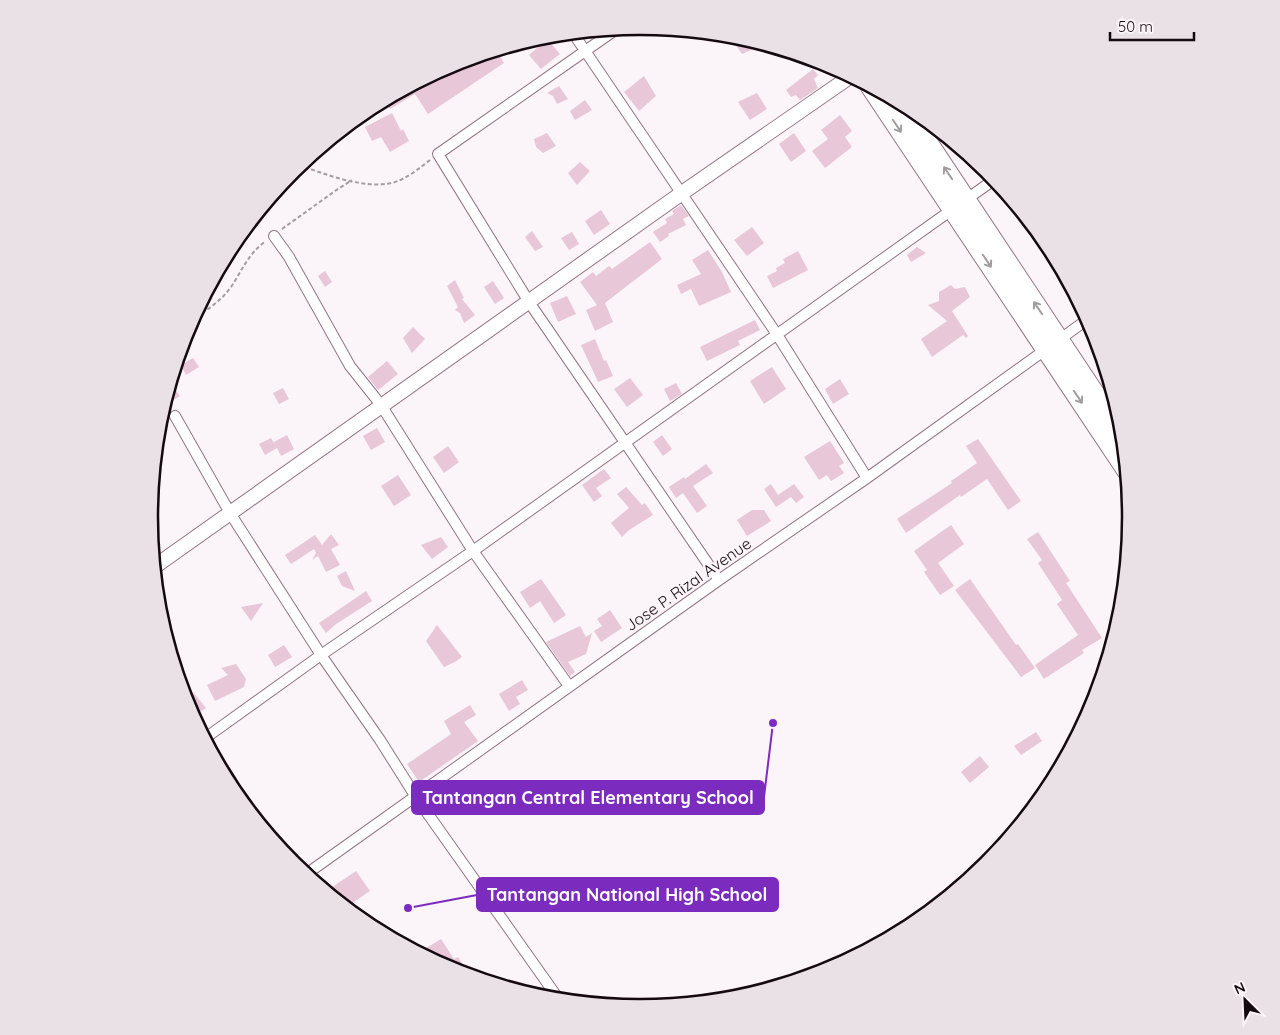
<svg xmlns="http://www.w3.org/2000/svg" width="1280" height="1035" font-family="Quicksand,sans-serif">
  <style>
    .building { fill: #e8c7d8 }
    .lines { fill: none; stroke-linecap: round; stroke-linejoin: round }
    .street-casing { stroke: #937585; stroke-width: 12 }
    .secondary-casing { stroke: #937585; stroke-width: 16 }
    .highway-casing { stroke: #937585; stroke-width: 21 }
    .path { stroke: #a59da2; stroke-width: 2; stroke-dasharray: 4 2.5; stroke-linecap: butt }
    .street { stroke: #fff; stroke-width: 10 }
    .secondary { stroke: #fff; stroke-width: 14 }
    .highway { stroke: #fff; stroke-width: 19 }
    .oneway { stroke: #a19d9f }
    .labels { text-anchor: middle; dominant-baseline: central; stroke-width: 5; stroke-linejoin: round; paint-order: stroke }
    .street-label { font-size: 16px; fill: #140a10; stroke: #fbf4f8 }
    .rim { fill: none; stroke: #140a10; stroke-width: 2.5 }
    .leader { fill: none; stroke: #7b2cbf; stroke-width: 2 }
    .callout-dot { fill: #7b2cbf; stroke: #fbf4f8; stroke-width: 2 }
    .callout { fill: #7b2cbf; stroke: #7b2cbf; stroke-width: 2 }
    .callout-label { font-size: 18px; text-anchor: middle; font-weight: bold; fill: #fff }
  </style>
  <rect width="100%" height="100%" fill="#fbf4f8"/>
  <path class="building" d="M729 35 736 36 764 44 742 54Z
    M547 39 560 54 541 69 529 55Z
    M496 50 504 63 428 114 415 94 390 109 384 100 452 64Z
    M813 69 818 75 814 79 818 88 800 100 796 95 791 97 786 90Z
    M644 76 656 96 639 111 624 92Z
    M559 86 568 99 557 104 553 96 547 93Z
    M757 93 767 109 750 120 738 102Z
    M585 100 592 110 575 120 570 111Z
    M392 113 401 131 403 129 409 141 390 152 381 137 372 141 365 127Z
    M840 115 852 131 845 137 852 147 825 168 812 151 828 139 821 130Z
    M547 133 556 146 543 153 536 147 534 139Z
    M794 133 806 151 791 162 779 144Z
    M580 162 590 171 577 185 568 173Z
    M681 205 689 216 683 219 686 225 668 234 669 236 660 242 653 232 667 223 665 219 674 214 672 211Z
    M601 210 610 224 594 235 585 221Z
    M752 227 764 243 747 256 734 240Z
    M532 231 543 247 535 251 525 237Z
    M572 232 579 244 569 250 561 238Z
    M650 242 662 259 605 303 613 322 595 331 586 310 597 305 580 282 593 272 596 276 609 266 612 269Z
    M917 247 926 253 911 262 907 255Z
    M708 250 722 272 731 292 699 306 691 289 681 294 677 285 701 274 692 260Z
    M798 251 808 270 773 288 767 276 777 271 776 268 785 263 783 259Z
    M325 271 332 282 325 287 318 276Z
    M455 280 464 298 462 299 475 315 464 323 460 313 455 310 458 307 447 286Z
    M493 281 504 298 495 304 484 287Z
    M951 285 955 289 965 287 970 297 952 311 968 336 966 338 963 335 932 357 921 339 947 321 928 305 939 301V292Z
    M567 296 576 314 558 322 550 303Z
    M755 320 760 330 738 341 740 345 707 361 700 347Z
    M413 327 425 339 412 353 403 338Z
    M595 339 604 361 606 360 613 376 598 382 581 345Z
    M193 358 199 367 186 375 181 365Z
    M387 361 398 374 378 390 368 377Z
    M772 367 786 389 764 404 750 381Z
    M630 378 643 395 627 407 614 389Z
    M840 379 849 394 833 404 825 389Z
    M170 382 180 396 172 401 167 393Z
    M676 383 682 394 670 401 664 389Z
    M283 388 289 399 279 404 273 393Z
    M377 428 385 442 371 450 363 436Z
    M287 435 294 449 281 456 277 448 265 455 259 444 271 438 276 446 274 442Z
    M662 435 672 449 663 456 653 442Z
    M978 439 1021 501 1008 510 987 479 961 497 960 495 906 533 897 519 952 483 951 481 977 463 966 446Z
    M830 441 844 463 839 466 844 473 831 481 827 475 819 480 804 457Z
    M448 446 459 462 444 473 433 457Z
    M706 464 713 473 693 486 707 506 697 513 683 493 676 498 669 487 684 477 685 479Z
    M604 469 611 478 596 488 602 496 594 502 582 485Z
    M398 475 411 495 394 506 381 486Z
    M771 484 778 495 794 484 804 497 796 503 791 497 776 507 764 489Z
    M626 487 642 505 645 503 653 515 629 530 622 537 611 523 629 508 617 494Z
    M752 510H764L771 521 747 536 737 520Z
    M951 525 964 544 938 563 954 586 940 595 924 572 927 570 914 551Z
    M1038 532 1070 581 1066 583 1102 638 1082 650 1084 653 1044 679 1035 665 1078 635 1057 604 1062 600 1038 563 1042 560 1027 539Z
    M331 534 339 545 331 549 340 565 326 572 318 556 312 560 316 553 314 549 291 564 285 555 315 535 322 545Z
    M441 537 448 547 432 559 421 545Z
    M346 571 355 591 342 586 337 576Z
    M541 579 566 615 554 623 540 601 530 608 520 592Z
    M970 579 1016 645 1018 644 1035 668 1021 677 955 590Z
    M366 591 372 601 336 624 326 633 319 623Z
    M263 603 251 621 241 607Z
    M610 610 622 628 601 642 594 631 602 626 597 619Z
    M437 625 462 657 455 662 444 667 426 641Z
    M580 626 586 637 592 633 586 654 568 662 575 672 570 676 546 642Z
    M284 645 292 657 275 667 268 655Z
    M236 664 246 679 244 687 215 701 207 685 228 675 221 668Z
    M522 680 528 690 516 697 520 704 509 711 499 694Z
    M193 692 206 708 192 717 184 699Z
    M470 705 476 715 464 722 478 741 419 782 407 764 451 734 444 721Z
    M1036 732 1042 741 1021 755 1014 746Z
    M980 756 989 767 970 783 961 772Z
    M356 871 370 891 345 908 325 892Z
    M441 939 454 959 458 957 471 977 452 971 418 953Z"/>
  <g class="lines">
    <defs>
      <path id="street" d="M618 28 438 154 529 302 719 580
        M573 33 776 333 867 478
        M274 236 289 257 350 366 381 405 473 551 569 686
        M175 416 230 513 321 655 380 740 416 797 560 1001
        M204 739 321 655 473 551 995 179
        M305 875 719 580 867 478 1088 319"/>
      <path id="secondary" d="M154 567 682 193 851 76"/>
      <path id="highway" d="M870 86 1127 471
        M901 102 1123 436"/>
    </defs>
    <use href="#street" class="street-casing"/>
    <use href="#secondary" class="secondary-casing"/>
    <use href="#highway" class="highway-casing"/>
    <path class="path" d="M299 165C325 174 357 187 386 184 403 182 417 170 430 160
      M282 229 335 191 352 180
      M191 320C206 311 223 300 233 284 243 268 250 252 266 241"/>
    <use href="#street" class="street"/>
    <use href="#secondary" class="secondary"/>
    <use href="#highway" class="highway"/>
  </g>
  <defs><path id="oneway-shaft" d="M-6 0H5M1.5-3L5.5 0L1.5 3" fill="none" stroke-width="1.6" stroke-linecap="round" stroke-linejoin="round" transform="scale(1.25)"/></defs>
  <g class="oneway">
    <use href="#oneway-shaft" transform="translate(897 126) rotate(56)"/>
    <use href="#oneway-shaft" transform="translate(948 173) rotate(-124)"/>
    <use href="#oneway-shaft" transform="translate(987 261) rotate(56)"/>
    <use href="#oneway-shaft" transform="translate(1038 308) rotate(-124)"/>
    <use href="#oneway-shaft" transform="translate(1078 397) rotate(56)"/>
  </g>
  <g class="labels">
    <g class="street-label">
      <text transform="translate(688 584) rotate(-35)">Jose P. Rizal Avenue</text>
    </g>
  </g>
  <path d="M0 0H1280V1035H0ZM158 517a482 482 0 1 1 964 0a482 482 0 1 1-964 0Z" fill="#e9e1e5" fill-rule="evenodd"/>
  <path class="rim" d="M158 517a482 482 0 1 1 964 0a482 482 0 1 1-964 0Z"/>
  <path class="leader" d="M773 723L764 797M408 908L477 895"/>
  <g class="callout-dot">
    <circle cx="773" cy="723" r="5"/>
    <circle cx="408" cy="908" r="5"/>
  </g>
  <g class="callout">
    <rect x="412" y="781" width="352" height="33" rx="5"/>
    <rect x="477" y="878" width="301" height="33" rx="5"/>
  </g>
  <g class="callout-label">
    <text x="588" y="804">Tantangan Central Elementary School</text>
    <text x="627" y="901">Tantangan National High School</text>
  </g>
  <g transform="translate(1245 1000) rotate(336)" stroke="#fbf4f8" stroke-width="4" paint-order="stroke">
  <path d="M0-4L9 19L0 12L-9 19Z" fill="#140a10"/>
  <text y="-8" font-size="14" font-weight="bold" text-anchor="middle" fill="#140a10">N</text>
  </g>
  <path d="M1110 32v8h84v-8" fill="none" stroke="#140a10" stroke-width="2.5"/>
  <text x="1118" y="32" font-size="15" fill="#140a10" stroke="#fbf4f8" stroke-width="4" paint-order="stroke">50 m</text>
</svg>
